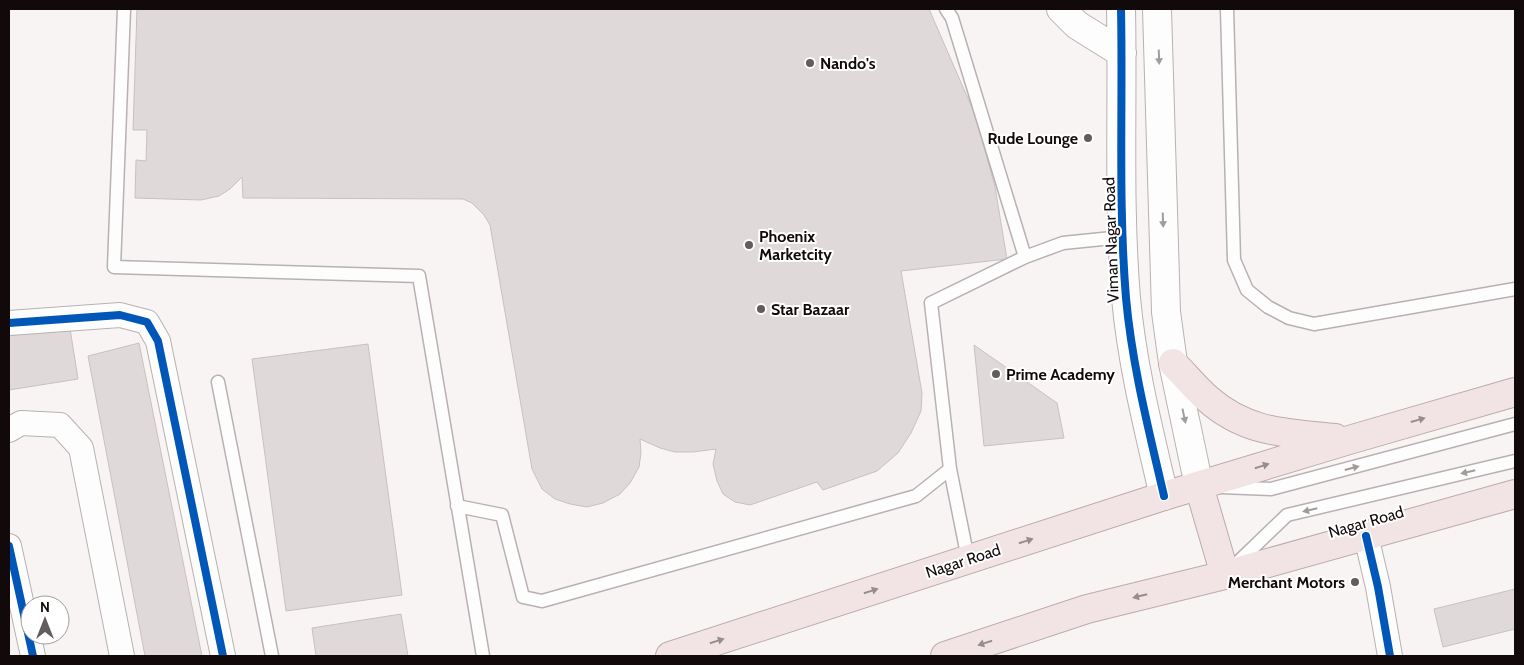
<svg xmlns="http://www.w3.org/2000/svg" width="1524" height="665" font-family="Cabin,sans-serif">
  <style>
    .building { fill: #e0d9d9; stroke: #c9c1c1 }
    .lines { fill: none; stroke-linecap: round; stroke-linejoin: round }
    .service-casing { stroke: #b8b1b1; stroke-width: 15 }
    .minor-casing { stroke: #b8b1b1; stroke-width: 26 }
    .tertiary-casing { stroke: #b8b1b1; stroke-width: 30 }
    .trunk-casing { stroke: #bdaaab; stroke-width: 30 }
    .service { stroke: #fefdfd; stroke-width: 12 }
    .minor { stroke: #fefdfd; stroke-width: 24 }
    .tertiary { stroke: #fefdfd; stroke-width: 28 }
    .trunk { stroke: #f2e4e5; stroke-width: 28 }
    .cycleway-casing { stroke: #fff; stroke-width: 11 }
    .cycleway { stroke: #0057b8; stroke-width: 8 }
    .oneway { fill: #a09c9c }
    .oneway2 { fill: #988d8d }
    .poi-dot { fill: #635c5c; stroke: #fff; stroke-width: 2 }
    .labels { text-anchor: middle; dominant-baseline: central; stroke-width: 4; stroke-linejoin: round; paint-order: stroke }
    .poi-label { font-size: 16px; font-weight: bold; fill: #120a0a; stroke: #fff; text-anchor: start }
    .street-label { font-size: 16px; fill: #120a0a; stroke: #fff }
  </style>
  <rect width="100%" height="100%" fill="#f9f4f4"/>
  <path class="building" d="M137 9H929L976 117 995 187 1007 259 901 271 922 393 921 411 911 433 898 453 877 471 823 490 817 482 750 505 735 502 723 494 717 481 713 464 716 449 693 452H675L660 448 640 439 641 453 639 467 630 483 620 494 603 503 587 507 570 504 555 499 542 489 532 469 490 225 484 215 472 203 463 199 243 198 242 177 230 189 219 196 201 200 135 198 136 160 146 161 147 130H133Z
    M69 322 78 379 9 390V331Z
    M139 343 202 656H145L88 356Z
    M368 344 402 595 286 611 252 359Z
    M974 345 1057 403 1064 438 984 446Z
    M1515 589V629L1443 647 1434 609Z
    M401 614 408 656H316L312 628Z"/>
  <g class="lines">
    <defs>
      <path id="service" d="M124 9 114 267 419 276 483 656
        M946 9 952 18 1025 257
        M1227 9 1234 260 1247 290 1268 307 1289 318 1314 324 1515 289
        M218 382 272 656
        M950 469 968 559
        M1221 487 1271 489 1515 424
        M457 506 502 515 523 597 542 601 916 496 950 469 931 303 1025 257 1063 243 1122 237
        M1234 566 1287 515 1515 461"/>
      <path id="minor" d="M9 323 120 315 147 322 158 341 223 656
        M9 430 21 423 60 425 81 448 122 656
        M1366 536 1378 587 1390 656
        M9 546 33 656"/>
      <path id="tertiary" d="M1061 9 1077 25 1122 53
        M1121 9C1123 105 1118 202 1126 298 1132 365 1149 431 1164 496
        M1157 9 1166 312 1173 363 1199 486"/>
      <path id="trunk" d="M1173 363C1185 375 1196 389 1208 399 1246 433 1287 433 1335 438
        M1199 486 1225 575
        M670 656 1164 496 1349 440 1515 392
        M945 656 1087 609 1225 575 1515 494"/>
    </defs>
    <use href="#service" class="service-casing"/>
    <use href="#minor" class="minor-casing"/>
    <use href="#tertiary" class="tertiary-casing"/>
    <use href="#trunk" class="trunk-casing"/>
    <use href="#service" class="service"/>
    <use href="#minor" class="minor"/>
    <use href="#tertiary" class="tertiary"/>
    <use href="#trunk" class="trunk"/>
    <defs>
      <path id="cycleway" d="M1121 9C1123 105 1118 202 1126 298 1132 365 1149 431 1164 496
        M9 323 120 315 147 322 158 341 223 656
        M1366 536 1378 587 1390 656
        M9 546 33 656"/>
    </defs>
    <use href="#cycleway" class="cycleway-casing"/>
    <use href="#cycleway" class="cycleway"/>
  </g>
  <defs><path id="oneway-solid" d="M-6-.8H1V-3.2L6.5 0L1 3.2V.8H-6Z" transform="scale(1.25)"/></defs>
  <g class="oneway">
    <use href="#oneway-solid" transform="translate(1159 57) rotate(88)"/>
    <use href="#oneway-solid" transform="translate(1163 220) rotate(88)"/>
    <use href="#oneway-solid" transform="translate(1184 416) rotate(78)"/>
    <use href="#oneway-solid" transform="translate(1352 468) rotate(-15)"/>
    <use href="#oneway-solid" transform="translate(1468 472) rotate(167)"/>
    <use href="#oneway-solid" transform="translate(1310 510) rotate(167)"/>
  </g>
  <g class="oneway2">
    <use href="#oneway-solid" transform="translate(1418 420) rotate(-16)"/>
    <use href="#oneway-solid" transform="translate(1262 466) rotate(-17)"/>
    <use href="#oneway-solid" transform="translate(1026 541) rotate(-18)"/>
    <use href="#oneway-solid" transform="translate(871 591) rotate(-18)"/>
    <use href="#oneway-solid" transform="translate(1140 596) rotate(166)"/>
    <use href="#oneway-solid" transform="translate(717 641) rotate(-18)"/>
    <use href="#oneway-solid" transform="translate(985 643) rotate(162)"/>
  </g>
  <g class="poi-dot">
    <circle cx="810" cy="63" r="5"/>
    <circle cx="1088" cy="138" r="5"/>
    <circle cx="749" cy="245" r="5"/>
    <circle cx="761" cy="309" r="5"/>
    <circle cx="996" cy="374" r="5"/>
    <circle cx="1355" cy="582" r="5"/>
  </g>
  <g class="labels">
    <g class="poi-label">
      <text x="820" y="63">Nando's</text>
      <text x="1078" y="138" text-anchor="end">Rude Lounge</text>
      <text x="759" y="236">Phoenix<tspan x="759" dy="18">Marketcity</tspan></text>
      <text x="771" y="309">Star Bazaar</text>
      <text x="1006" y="374">Prime Academy</text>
      <text x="1345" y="582" text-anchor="end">Merchant Motors</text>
    </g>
    <g class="street-label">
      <text transform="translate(1111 240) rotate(-92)">Viman Nagar Road</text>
      <text transform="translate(1366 522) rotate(-16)">Nagar Road</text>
      <text transform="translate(963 561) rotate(-18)">Nagar Road</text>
    </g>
  </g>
  <rect width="1524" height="665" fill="none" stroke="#120a0a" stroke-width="20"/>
  <g transform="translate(45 620)"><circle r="24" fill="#ffffff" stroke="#a09d9d"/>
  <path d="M0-4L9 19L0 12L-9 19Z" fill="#635c5c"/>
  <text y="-8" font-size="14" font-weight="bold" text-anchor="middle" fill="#120a0a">N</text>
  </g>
</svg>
